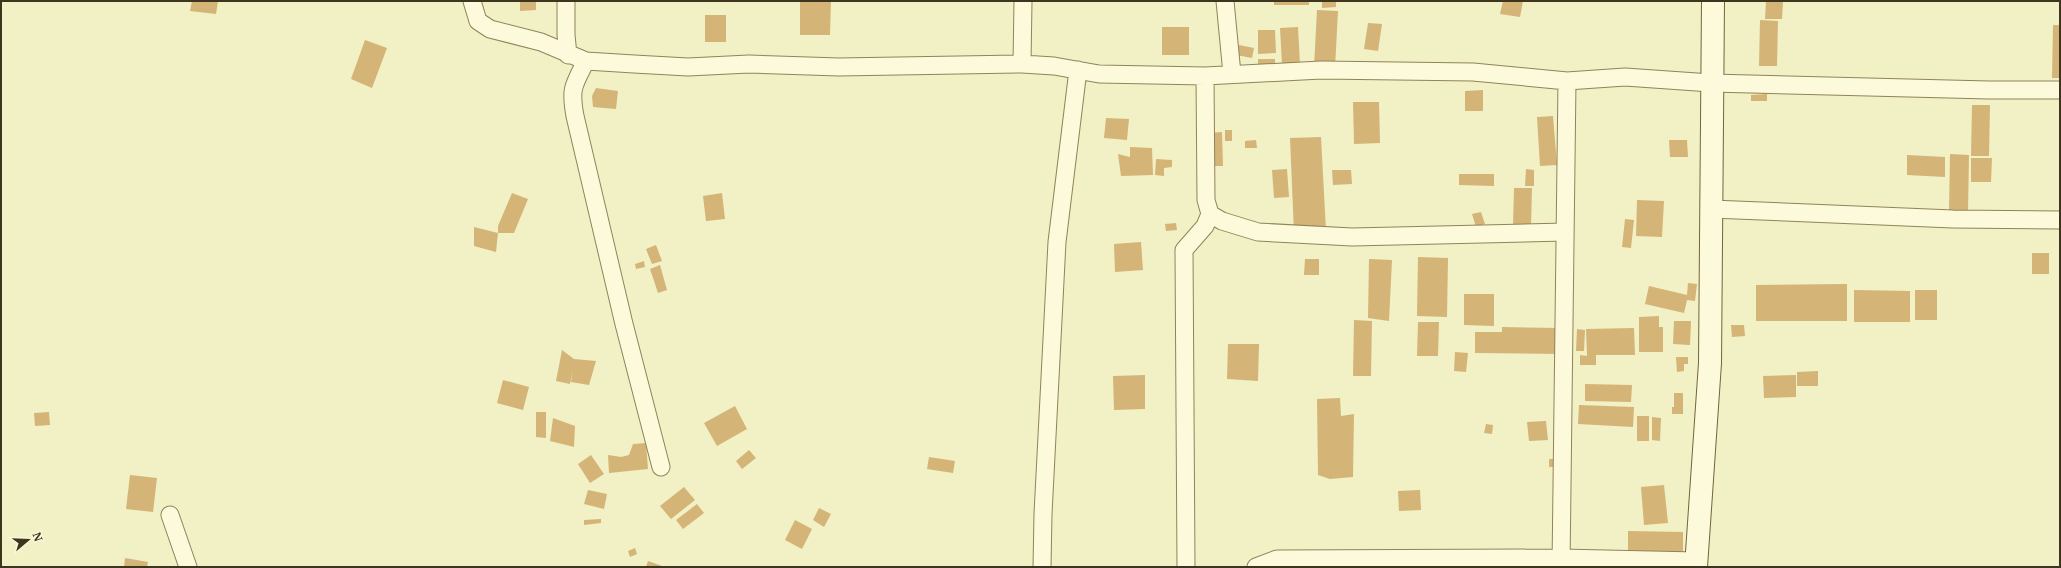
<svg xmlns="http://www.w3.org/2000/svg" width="2061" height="568" font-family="Merriweather,serif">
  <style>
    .building { fill: #d4b477 }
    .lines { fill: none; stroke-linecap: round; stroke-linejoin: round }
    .minor-casing { stroke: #908359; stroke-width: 19 }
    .secondary-casing { stroke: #72643c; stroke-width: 24 }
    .minor { stroke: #fcfada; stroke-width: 17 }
    .secondary { stroke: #fcfada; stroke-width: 22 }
  </style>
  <rect width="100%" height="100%" fill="#f2f0c5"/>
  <path class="building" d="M192 1H218L216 14 190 11Z
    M520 1H536V10L520 11Z
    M800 1H831L830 35H800Z
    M1274 1H1309V5H1274Z
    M1322 1H1336V7L1322 8Z
    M1503 1H1523L1520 17 1500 14Z
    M1766 1 1783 2 1782 19H1765Z
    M1317 10 1338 11 1335 68 1314 67Z
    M705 15H726V42H705Z
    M1760 20 1778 21 1777 66H1759Z
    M1368 23 1382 24 1378 51 1364 49Z
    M2053 25H2060V78H2052Z
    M1162 27H1189V55H1162Z
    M1298 27 1300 65H1282L1280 28Z
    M1258 30H1275L1276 53 1258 54Z
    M365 40 387 48 372 88 351 79Z
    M1239 45 1254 48 1252 58 1236 55Z
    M1258 59H1275V71H1258Z
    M596 88 618 91 616 109 593 107 592 96Z
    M1483 90V111H1465V91Z
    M1767 94V101H1751V95Z
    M1353 102H1379L1380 143 1354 144Z
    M1972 105H1990L1989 156H1971Z
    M1553 116 1557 165 1540 166 1537 117Z
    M1106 118 1129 119 1127 140 1104 138Z
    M1225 130H1232V141H1225Z
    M1222 132 1223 166H1208L1207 133Z
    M1321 137 1326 231 1294 233 1290 138Z
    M1256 140 1257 148H1245V141Z
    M1669 140H1687L1688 157H1670Z
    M1130 147 1152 148 1153 175 1121 176 1118 154 1130 157Z
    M1950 154 1969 155 1968 212 1949 211Z
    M1907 155 1945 157V177L1907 175Z
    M1971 158H1992L1991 182H1971Z
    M1156 159 1172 160V167L1164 168V176L1155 175Z
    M1287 169 1289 197 1274 198 1272 170Z
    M1526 169 1534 170V186H1525Z
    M1332 170H1351L1352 184 1333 185Z
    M1459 174H1494V186L1459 185Z
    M1514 188H1532L1531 227H1513Z
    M512 193 528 199 514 233H498V226Z
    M722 193 725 219 706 221 703 196Z
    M1637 200 1664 201 1662 237 1636 236Z
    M1481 212 1485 224 1476 227 1472 214Z
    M1625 219 1634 220 1631 248 1622 247Z
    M1176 223 1177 230 1166 231 1165 224Z
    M474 227 498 233 496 252 474 246Z
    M1141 242 1143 270 1115 272 1114 244Z
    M656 245 662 261 652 264 646 249Z
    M2032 253H2049V274H2032Z
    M1418 257 1448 258 1447 317 1417 316Z
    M1305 259H1319V275H1304Z
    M1369 259 1392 260 1389 321 1368 318Z
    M644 261 645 267 636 269 635 264Z
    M660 265 667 290 658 293 650 269Z
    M1688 283 1697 284 1695 301 1687 300 1684 313 1645 304 1649 286 1687 295Z
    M1847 284V321H1756V285Z
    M1854 290 1910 291V322H1854Z
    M1915 290H1937V320H1915Z
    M1464 294H1494V326L1464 325Z
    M1659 316V327H1663V352H1639V317Z
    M1354 320 1372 321 1371 376H1353Z
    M1674 321H1691L1690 345 1673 344Z
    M1418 322H1439L1438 356H1417Z
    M1731 325H1744L1745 336 1732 337Z
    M1502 327 1560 328 1559 354 1475 353V332H1502Z
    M1634 328 1635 355H1596V365H1580V355L1587 356 1586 329Z
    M1577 329 1585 330 1584 351H1576Z
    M1228 344H1259L1258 381 1227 379Z
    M562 350 574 359 596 361 589 385 571 382 573 370 570 384 556 381Z
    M1455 352 1468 353 1466 372 1454 371Z
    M1676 357H1688V364H1684V371L1677 372Z
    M1818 371V386H1797V372Z
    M1145 375V409L1114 410 1113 376Z
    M1796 375V397L1764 398 1763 376Z
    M503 380 529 387 523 410 497 403Z
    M1585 384 1632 385 1631 402 1585 401Z
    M1674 393H1683V414H1672V407H1674Z
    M1340 398 1341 416 1354 414 1353 477 1330 479 1318 475 1317 399Z
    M1579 405 1634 407 1633 427 1578 424Z
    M735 406 747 429 717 446 704 423Z
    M49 412 50 425 35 426 34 413Z
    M536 412H546V438L536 437Z
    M1637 416H1649V441H1637Z
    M1652 417 1661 418 1660 441 1652 440Z
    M553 418 575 426 574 447 550 441Z
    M1546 421 1548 440 1529 441 1527 422Z
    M1486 424 1493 425 1492 434 1484 433Z
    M646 443 648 469 609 473 608 455 621 457 629 455 633 444Z
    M749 450 756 458 742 469 736 461Z
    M591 455 604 474 590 483 578 464Z
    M929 457 955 461 953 473 927 469Z
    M1549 459H1558V467H1549Z
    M130 475 157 478 153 512 126 509Z
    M1664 485 1668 523 1644 525 1641 487Z
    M684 487 695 500 671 519 660 506Z
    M588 490 607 494 604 509 584 504Z
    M1420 490 1421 510 1399 511 1398 491Z
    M697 504 704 513 683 529 676 520Z
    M819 508 831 514 824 527 813 520Z
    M601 519V523L584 525V520Z
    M795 520 812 529 802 549 785 540Z
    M1628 531 1683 532V559L1628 558Z
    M635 548 637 554 630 557 628 551Z
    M125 558 148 562 147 567H124Z
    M648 561 665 567H646Z"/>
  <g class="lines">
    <defs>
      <path id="minor" d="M472 1 478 21 490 29 541 42 586 61 634 64 688 67 749 64 839 67 1022 64 1054 66 1099 74 1205 76 1321 70 1473 72 1567 81 1625 77 1711 83 1989 90H2060
        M566 1V35L568 55
        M1225 1 1232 74
        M586 61C573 86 570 89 575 116L624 324 661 467
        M1022 64 1023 1
        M1205 76 1206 200 1210 214 1222 221 1258 232 1352 237 1565 232
        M1711 209 1953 219 2060 220
        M170 515 188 567
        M1042 567 1043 514 1057 242 1078 70
        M1186 567 1184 250 1205 226 1210 214
        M1256 567 1277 559 1561 558 1696 561
        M1561 567 1567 81"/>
      <path id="secondary" d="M1696 567 1710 363 1713 1"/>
    </defs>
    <use href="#minor" class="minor-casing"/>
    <use href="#secondary" class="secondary-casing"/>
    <use href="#minor" class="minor"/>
    <use href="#secondary" class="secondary"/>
  </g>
  <rect width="2061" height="568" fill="none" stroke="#3e351e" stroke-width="4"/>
  <g transform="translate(28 540) rotate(71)" stroke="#f9f7d6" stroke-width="3" paint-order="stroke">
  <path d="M0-3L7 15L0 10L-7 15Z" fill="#3e351e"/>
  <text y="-6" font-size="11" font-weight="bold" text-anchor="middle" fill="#3e351e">N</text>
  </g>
</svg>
